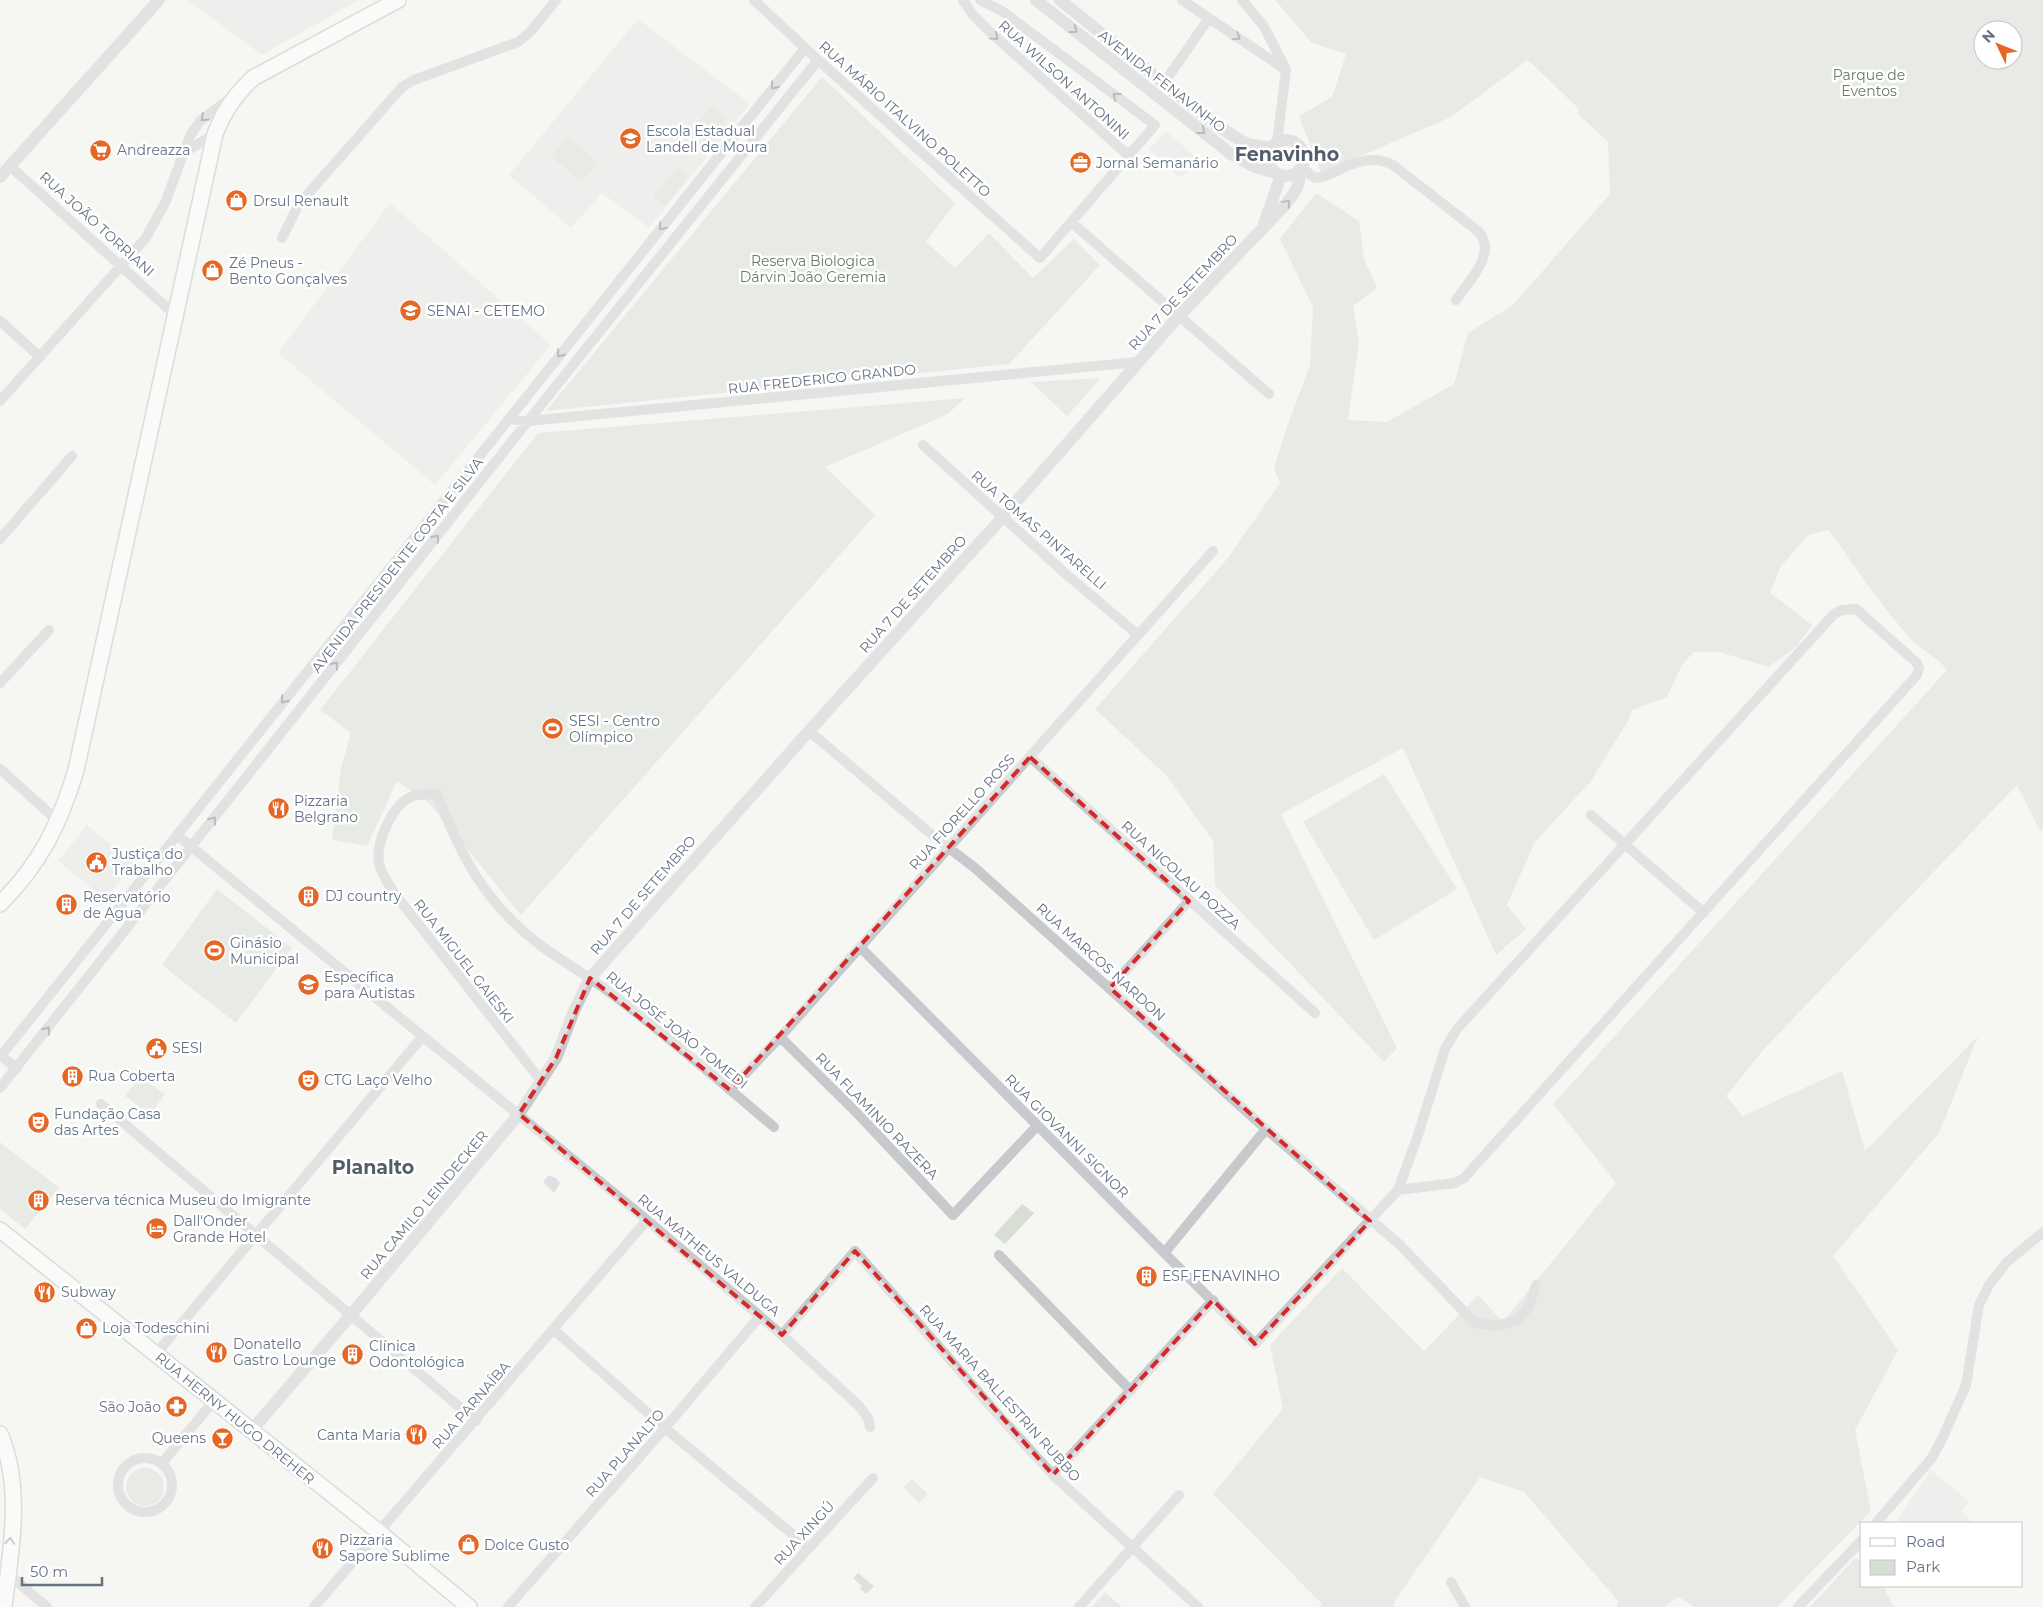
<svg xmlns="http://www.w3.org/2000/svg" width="2043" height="1607" font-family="Montserrat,sans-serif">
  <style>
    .built { fill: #e4e5e4 }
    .green { fill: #d7ded4; fill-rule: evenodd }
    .water { fill: #c0c8ce }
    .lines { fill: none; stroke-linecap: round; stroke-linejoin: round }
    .secondary-casing { stroke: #b9bcc1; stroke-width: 18 }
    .minor { stroke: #c7c9cd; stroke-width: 10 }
    .tertiary { stroke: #c7c9cd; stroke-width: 12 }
    .secondary { stroke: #fff; stroke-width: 15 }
    .oneway { stroke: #6a7789 }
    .oneway2 { stroke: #939daa }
    .marked { fill: none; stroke: #d62828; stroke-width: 4; stroke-dasharray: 10 6; stroke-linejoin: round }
    .labels { text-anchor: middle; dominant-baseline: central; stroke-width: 5; stroke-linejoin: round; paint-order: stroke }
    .park-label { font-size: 14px; fill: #667c64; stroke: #fff }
    .street-label { font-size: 14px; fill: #657385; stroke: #fff }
    .poi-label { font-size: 14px; fill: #657385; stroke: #fff; text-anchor: start }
    .district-label { font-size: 19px; font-weight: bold; fill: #535d6a; stroke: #fff }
  </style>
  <rect width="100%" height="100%" fill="#f6f6f3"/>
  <path class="built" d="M187 0H359L262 55Z
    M638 19 750 104 649 228 602 193 571 228 509 175Z
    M1166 131 1198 159 1181 178 1149 149Z
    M390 203 551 345 435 485 278 353Z
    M87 825 134 863 105 899 58 861Z
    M310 973 319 979 305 997 297 990Z
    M1931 1470 1970 1502 1961 1512 1973 1523H1902L1897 1519Z"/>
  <path class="green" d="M1275 0H2043V828L2040 831 2017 785 1764 1049 1726 1096 1743 1116 1842 1071 1865 1151 1978 1036 1939 1133 1833 1256 1898 1350 1855 1430 1871 1511 1777 1607H1695L1678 1597 1664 1607H1617L1618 1601 1524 1492 1480 1477 1393 1604 1396 1607H1320L1322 1604 1213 1494 1283 1409 1270 1345 1342 1268 1424 1351 1478 1295 1503 1322 1616 1183 1553 1104 1947 670C1937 656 1921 651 1910 638 1880 604 1855 567 1829 530L1808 535 1781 566 1770 593 1812 625 1797 646 1769 667 1719 652H1693L1681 667 1667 697 1632 710 1628 721 1591 781 1535 842 1507 905 1526 929 1496 955 1403 748 1281 814 1397 1048 1384 1062 1215 885 1213 841 1166 775 1095 709 1228 558 1280 483 1274 468 1286 429 1310 365 1313 307 1280 239 1316 193 1359 221 1364 259 1377 288 1353 306 1359 342 1348 420 1387 422 1454 384 1468 333 1513 305 1610 194 1608 142 1577 113 1579 109 1528 60 1451 117 1321 173 1299 116 1332 97 1346 54 1312 43ZM1983 30H2013V60H1983Z
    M822 77 955 203 926 242 955 268 989 233 1033 278 1074 239 1100 265 1009 364 546 411Z
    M712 106 727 118 707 141 692 130Z
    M568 136 598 163 581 182 551 156Z
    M677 167 689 176 665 206 653 197Z
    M1101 378 1067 416 1031 382Z
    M965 398 948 414 825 467 875 515 521 915 429 803 397 781 367 846 332 840 341 768 351 733 320 710 538 433Z
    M1384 774 1457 889 1374 940 1303 822Z
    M217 889 292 948 236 1023 162 965Z
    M140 1077 165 1094 150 1115 125 1096Z
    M0 1142 59 1188 25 1229 0 1209Z
    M1022 1204 1034 1213 1005 1244 994 1235Z
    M126 1487a19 19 0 1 1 38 0a19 19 0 1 1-38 0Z
    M912 1479 928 1494 919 1503 903 1487Z
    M1855 1558 1862 1562V1586H1883L1894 1607H1810Z
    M1105 1592 1122 1607H1092Z"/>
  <path class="water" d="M549 1175 557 1179 560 1183 554 1193 543 1182Z
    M858 1573 874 1586 866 1594 860 1589 862 1586 853 1578Z"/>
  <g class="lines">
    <defs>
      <path id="secondary" d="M0 904C40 864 60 824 76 770L215 134C224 111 235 95 253 78L398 0
        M0 1230 379 1532 469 1607
        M0 1434C23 1487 11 1551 4 1607"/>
    </defs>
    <use href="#secondary" class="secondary-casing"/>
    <path class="minor" d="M754 0 818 60 1040 258 1155 125 1002 11 980 0
      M963 0 973 15 991 33 1129 156
      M1182 0 1286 70
      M1242 0 1263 25 1286 69
      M1164 83 1209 18
      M1277 143 1286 70
      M183 153 215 134
      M10 166 174 314
      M1302 166C1305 170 1309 175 1314 177 1329 183 1359 147 1393 165L1479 232C1497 254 1469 281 1456 300
      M1071 222 1269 394
      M282 238 299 204 402 87 414 80 518 42 530 32 556 0
      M0 321 40 357
      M0 401 145 239 165 203 190 136 200 121 232 97
      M508 419 528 421 1138 362
      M923 445 1066 574 1138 635
      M0 539 72 456
      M0 683 49 630
      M809 731 936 838 975 868 1266 1129 1399 1244 1475 1323 1497 1326 1519 1319 1529 1306 1536 1285
      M1030 757 1315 1013
      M0 769 59 822
      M1591 815 1704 913
      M177 835 647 1220 782 1335 859 1406 868 1418 870 1427
      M860 947 1255 1344 1398 1190 1418 1135 1445 1049 1457 1029 1834 614 1842 610 1856 609 1917 663 1919 668 1917 675 1464 1178 1455 1183 1398 1190
      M1110 988 1189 901
      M780 1037 859 1115 953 1215 1037 1126
      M1 1056 17 1068
      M0 1057 805 48
      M542 1082 395 894C389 885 381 874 379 863 375 843 393 803 413 796 420 794 429 794 437 794 461 857 485 903 540 945 563 962 589 976 612 994 668 1036 721 1082 774 1127
      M0 1088 528 421 818 60
      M730 1090 780 1037 1213 551
      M101 1104 476 1421
      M1165 1252 1266 1129
      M999 1255 1131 1391
      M554 1330 665 1428 809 1548
      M782 1335 855 1251 1000 1417 1053 1475 1198 1607
      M155 1355 423 1036
      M118 1485a27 27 0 1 1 54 0a27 27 0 1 1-54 0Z
      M162 1463 213 1402
      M1053 1475 1213 1300
      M1876 1523 1931 1459 1942 1439 1966 1385 1979 1305 1989 1285 2006 1263 2043 1232
      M0 1567 47 1607
      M1451 1582 1465 1607
      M314 1607 647 1220
      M508 1607 665 1428 760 1316
      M755 1607 873 1478
      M1079 1607 1179 1495
      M1798 1607 1862 1540"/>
    <path class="tertiary" d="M1036 0 1231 154 1255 167 1276 173
      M1060 0 1214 124 1247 144 1272 148
      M1268 158a18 18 0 1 1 36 0a18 18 0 1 1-36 0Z
      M0 177 159 0
      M1264 224 1281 175
      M251 1431 350 1316 519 1114 556 1058 574 1011 590 978 809 731 1002 518 1178 317 1285 205C1295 193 1301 185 1300 169"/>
    <use href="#secondary" class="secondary"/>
  </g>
  <defs><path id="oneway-chevron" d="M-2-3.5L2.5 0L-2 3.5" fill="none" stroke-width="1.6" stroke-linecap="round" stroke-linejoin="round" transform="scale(1.25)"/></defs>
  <g class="oneway">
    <use href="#oneway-chevron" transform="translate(1074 30) rotate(38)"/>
    <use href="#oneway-chevron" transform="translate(995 37) rotate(42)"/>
    <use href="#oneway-chevron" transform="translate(1237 37) rotate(34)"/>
    <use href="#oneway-chevron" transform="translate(774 86) rotate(129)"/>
    <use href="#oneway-chevron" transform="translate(1116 96) rotate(-143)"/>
    <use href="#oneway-chevron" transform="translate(204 118) rotate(137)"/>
    <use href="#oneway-chevron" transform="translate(1202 131) rotate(38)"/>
    <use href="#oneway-chevron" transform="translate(1287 203) rotate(-50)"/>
    <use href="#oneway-chevron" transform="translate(662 227) rotate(129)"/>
    <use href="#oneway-chevron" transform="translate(560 354) rotate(129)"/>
    <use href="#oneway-chevron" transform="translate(436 538) rotate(-52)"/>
    <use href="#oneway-chevron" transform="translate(335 665) rotate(-52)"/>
    <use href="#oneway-chevron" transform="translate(284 700) rotate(129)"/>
    <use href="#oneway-chevron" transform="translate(213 820) rotate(-52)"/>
    <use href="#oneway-chevron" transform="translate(47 1030) rotate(-52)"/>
  </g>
  <use class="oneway2" href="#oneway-chevron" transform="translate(10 1541) rotate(-86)"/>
  <path d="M0 0H2043V1607H0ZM1030 757 1189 901 1110 988 1370 1221 1255 1344 1213 1300 1053 1475 855 1251 782 1335 519 1114 556 1058 590 978 730 1090Z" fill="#f6f6f3" fill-opacity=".55" fill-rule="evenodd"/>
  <path class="marked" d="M1030 757 1189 901 1110 988 1370 1221 1255 1344 1213 1300 1053 1475 855 1251 782 1335 519 1114 556 1058 590 978 730 1090Z"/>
  <defs>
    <symbol id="school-disc" viewBox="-11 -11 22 22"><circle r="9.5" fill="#e66624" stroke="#fff"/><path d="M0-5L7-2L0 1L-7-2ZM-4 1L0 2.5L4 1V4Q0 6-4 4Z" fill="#fff"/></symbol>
    <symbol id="supermarket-disc" viewBox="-11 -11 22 22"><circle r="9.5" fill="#e66624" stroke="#fff"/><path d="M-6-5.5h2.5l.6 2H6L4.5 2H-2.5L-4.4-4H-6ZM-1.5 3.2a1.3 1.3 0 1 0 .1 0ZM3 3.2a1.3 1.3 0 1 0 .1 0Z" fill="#fff"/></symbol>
    <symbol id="office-disc" viewBox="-11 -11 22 22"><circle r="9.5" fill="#e66624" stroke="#fff"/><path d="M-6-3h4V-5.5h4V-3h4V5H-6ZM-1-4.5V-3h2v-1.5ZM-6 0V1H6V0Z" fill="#fff"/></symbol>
    <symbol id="shop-disc" viewBox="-11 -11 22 22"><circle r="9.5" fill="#e66624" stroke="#fff"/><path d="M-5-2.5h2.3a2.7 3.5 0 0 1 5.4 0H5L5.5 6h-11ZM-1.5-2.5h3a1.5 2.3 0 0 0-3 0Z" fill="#fff"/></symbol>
    <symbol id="university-disc" viewBox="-11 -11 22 22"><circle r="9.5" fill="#e66624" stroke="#fff"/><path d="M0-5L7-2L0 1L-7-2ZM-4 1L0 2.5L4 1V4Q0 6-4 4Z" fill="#fff"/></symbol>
    <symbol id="stadium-disc" viewBox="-11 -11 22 22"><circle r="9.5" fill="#e66624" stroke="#fff"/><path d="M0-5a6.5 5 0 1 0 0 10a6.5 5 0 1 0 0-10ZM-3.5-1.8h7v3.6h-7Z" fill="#fff"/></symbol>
    <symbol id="restaurant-disc" viewBox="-11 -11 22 22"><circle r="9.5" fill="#e66624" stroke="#fff"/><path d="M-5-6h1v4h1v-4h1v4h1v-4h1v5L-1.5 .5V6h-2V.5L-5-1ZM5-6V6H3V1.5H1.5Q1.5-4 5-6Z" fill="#fff"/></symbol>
    <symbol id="civic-disc" viewBox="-11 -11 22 22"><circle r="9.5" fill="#e66624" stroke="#fff"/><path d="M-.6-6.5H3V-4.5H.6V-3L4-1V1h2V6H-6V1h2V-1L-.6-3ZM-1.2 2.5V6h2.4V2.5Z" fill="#fff"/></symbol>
    <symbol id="building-disc" viewBox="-11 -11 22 22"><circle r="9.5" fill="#e66624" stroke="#fff"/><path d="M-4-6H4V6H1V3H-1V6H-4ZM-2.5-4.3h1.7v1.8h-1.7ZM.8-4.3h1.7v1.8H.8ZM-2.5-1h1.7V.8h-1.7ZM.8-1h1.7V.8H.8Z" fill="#fff"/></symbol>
    <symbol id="theatre-disc" viewBox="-11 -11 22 22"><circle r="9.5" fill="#e66624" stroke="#fff"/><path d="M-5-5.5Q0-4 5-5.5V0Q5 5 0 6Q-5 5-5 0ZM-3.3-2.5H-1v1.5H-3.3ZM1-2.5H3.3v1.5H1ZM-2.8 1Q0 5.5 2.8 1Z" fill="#fff"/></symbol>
    <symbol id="hotel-disc" viewBox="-11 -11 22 22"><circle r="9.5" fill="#e66624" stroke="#fff"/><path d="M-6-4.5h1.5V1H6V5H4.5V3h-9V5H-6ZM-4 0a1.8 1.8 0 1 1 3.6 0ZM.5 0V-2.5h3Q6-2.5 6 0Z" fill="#fff"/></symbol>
    <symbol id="pharmacy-disc" viewBox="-11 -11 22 22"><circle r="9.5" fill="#e66624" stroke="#fff"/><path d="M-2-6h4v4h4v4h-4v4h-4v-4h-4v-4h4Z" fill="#fff"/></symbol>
    <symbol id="bar-disc" viewBox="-11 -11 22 22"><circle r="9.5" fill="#e66624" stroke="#fff"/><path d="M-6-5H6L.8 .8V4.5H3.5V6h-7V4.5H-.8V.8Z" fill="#fff"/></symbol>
  </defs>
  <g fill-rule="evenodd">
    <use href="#school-disc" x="618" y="126" width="25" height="25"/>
    <use href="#supermarket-disc" x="88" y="138" width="25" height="25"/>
    <use href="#office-disc" x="1068" y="150" width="25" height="25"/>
    <use href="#shop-disc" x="224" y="188" width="25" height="25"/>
    <use href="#shop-disc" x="200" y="258" width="25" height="25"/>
    <use href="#university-disc" x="398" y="298" width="25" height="25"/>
    <use href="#stadium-disc" x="540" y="716" width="25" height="25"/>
    <use href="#restaurant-disc" x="266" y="796" width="25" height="25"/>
    <use href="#civic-disc" x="84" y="850" width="25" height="25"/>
    <use href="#building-disc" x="296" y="884" width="25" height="25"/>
    <use href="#building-disc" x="54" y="892" width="25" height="25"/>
    <use href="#stadium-disc" x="202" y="938" width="25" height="25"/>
    <use href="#school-disc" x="296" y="972" width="25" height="25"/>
    <use href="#civic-disc" x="144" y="1036" width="25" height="25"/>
    <use href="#building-disc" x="60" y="1064" width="25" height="25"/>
    <use href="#theatre-disc" x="296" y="1068" width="25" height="25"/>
    <use href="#theatre-disc" x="26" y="1110" width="25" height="25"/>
    <use href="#building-disc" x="26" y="1188" width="25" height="25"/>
    <use href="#hotel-disc" x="144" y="1216" width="25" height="25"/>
    <use href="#building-disc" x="1134" y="1264" width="25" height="25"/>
    <use href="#restaurant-disc" x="32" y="1280" width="25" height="25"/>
    <use href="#shop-disc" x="74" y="1316" width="25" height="25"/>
    <use href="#restaurant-disc" x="204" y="1340" width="25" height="25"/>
    <use href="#building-disc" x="340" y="1342" width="25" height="25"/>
    <use href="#pharmacy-disc" x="164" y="1394" width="25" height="25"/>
    <use href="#restaurant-disc" x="404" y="1422" width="25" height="25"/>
    <use href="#bar-disc" x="210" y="1426" width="25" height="25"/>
    <use href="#shop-disc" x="456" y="1532" width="25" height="25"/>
    <use href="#restaurant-disc" x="310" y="1536" width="25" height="25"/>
  </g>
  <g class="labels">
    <g class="park-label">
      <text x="1869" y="75">Parque de<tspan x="1869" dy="16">Eventos</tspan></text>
      <text x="813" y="261">Reserva Biologica<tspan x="813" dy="16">Dárvin João Geremia</tspan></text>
    </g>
    <g class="street-label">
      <text transform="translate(1064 80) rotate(42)">RUA WILSON ANTONINI</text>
      <text transform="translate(1162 81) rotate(38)">AVENIDA FENAVINHO</text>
      <text transform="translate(905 119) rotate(42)">RUA MÁRIO ITALVINO POLETTO</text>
      <text transform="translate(97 224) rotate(42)">RUA JOÃO TORRIANI</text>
      <text transform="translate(1183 292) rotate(-47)">RUA 7 DE SETEMBRO</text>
      <text transform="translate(822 379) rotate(-6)">RUA FREDERICO GRANDO</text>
      <text transform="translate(1039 530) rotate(41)">RUA TOMAS PINTARELLI</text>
      <text transform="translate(397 565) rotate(-52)">AVENIDA PRESIDENTE COSTA E SILVA</text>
      <text transform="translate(913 594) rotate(-48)">RUA 7 DE SETEMBRO</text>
      <text transform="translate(962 812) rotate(-48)">RUA FIORELLO ROSS</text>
      <text transform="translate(1181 875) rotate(42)">RUA NICOLAU POZZA</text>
      <text transform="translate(643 895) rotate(-49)">RUA 7 DE SETEMBRO</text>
      <text transform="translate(464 961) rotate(52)">RUA MIGUEL GAIESKI</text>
      <text transform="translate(1101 962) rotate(42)">RUA MARCOS NARDON</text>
      <text transform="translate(677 1030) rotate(39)">RUA JOSÉ JOÃO TOMEDI</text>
      <text transform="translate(877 1116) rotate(46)">RUA FLAMINIO RAZERA</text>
      <text transform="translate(1067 1136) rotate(45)">RUA GIOVANNI SIGNOR</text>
      <text transform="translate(424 1205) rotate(-50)">RUA CAMILO LEINDECKER</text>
      <text transform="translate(709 1255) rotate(40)">RUA MATHEUS VALDUGA</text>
      <text transform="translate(1000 1393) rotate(48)">RUA MARIA BALLESTRIN RUBBO</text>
      <text transform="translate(471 1405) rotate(-49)">RUA PARNAÍBA</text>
      <text transform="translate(235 1418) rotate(39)">RUA HERNY HUGO DREHER</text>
      <text transform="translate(625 1453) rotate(-49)">RUA PLANALTO</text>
      <text transform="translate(804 1533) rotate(-47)">RUA XINGÚ</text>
    </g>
    <g class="poi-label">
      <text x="646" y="131">Escola Estadual<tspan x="646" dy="16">Landell de Moura</tspan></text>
      <text x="117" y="150">Andreazza</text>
      <text x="1096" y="163">Jornal Semanário</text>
      <text x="253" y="201">Drsul Renault</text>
      <text x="229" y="263">Zé Pneus -<tspan x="229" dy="16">Bento Gonçalves</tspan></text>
      <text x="427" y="311">SENAI - CETEMO</text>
      <text x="569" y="721">SESI - Centro<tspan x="569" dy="16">Olímpico</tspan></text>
      <text x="294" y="801">Pizzaria<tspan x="294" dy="16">Belgrano</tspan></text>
      <text x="112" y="854">Justiça do<tspan x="112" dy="16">Trabalho</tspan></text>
      <text x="325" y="896">DJ country</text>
      <text x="83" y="897">Reservatório<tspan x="83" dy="16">de Agua</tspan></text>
      <text x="230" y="943">Ginásio<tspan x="230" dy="16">Municipal</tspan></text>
      <text x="324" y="977">Específica<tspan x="324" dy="16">para Autistas</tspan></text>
      <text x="172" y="1048">SESI</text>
      <text x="88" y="1076">Rua Coberta</text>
      <text x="324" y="1080">CTG Laço Velho</text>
      <text x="54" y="1114">Fundação Casa<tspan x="54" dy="16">das Artes</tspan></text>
      <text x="55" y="1200">Reserva técnica Museu do Imigrante</text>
      <text x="173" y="1221">Dall'Onder<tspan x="173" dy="16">Grande Hotel</tspan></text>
      <text x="1162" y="1276">ESF FENAVINHO</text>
      <text x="61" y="1292">Subway</text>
      <text x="102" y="1328">Loja Todeschini</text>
      <text x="233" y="1344">Donatello<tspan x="233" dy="16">Gastro Lounge</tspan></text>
      <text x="369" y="1346">Clínica<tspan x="369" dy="16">Odontológica</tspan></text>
      <text x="161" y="1407" text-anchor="end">São João</text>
      <text x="401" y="1435" text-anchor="end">Canta Maria</text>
      <text x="206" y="1438" text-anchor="end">Queens</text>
      <text x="339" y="1540">Pizzaria<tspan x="339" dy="16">Sapore Sublime</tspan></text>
      <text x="484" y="1545">Dolce Gusto</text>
    </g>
    <g class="district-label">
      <text x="1287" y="154">Fenavinho</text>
      <text x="373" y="1167">Planalto</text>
    </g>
  </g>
  <rect x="1860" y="1522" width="162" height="65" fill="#ffffff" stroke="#c1c7ce"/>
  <rect x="1870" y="1538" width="25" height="8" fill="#ffffff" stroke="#c1c7ce"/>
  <text x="1906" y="1547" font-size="15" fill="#657385">Road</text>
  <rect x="1870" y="1560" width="25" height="15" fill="#d7ded4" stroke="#c1c7ce"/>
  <text x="1906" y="1572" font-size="15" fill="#657385">Park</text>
  <g transform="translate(1998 45) rotate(313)"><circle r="24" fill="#ffffff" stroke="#c1c7ce"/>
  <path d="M0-4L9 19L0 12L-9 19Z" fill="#e66624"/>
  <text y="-8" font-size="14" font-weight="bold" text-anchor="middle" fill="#657385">N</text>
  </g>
  <path d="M22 1577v8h80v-8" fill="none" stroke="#657385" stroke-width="2.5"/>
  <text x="30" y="1577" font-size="15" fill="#657385" stroke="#ffffff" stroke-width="4" paint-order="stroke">50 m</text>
</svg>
